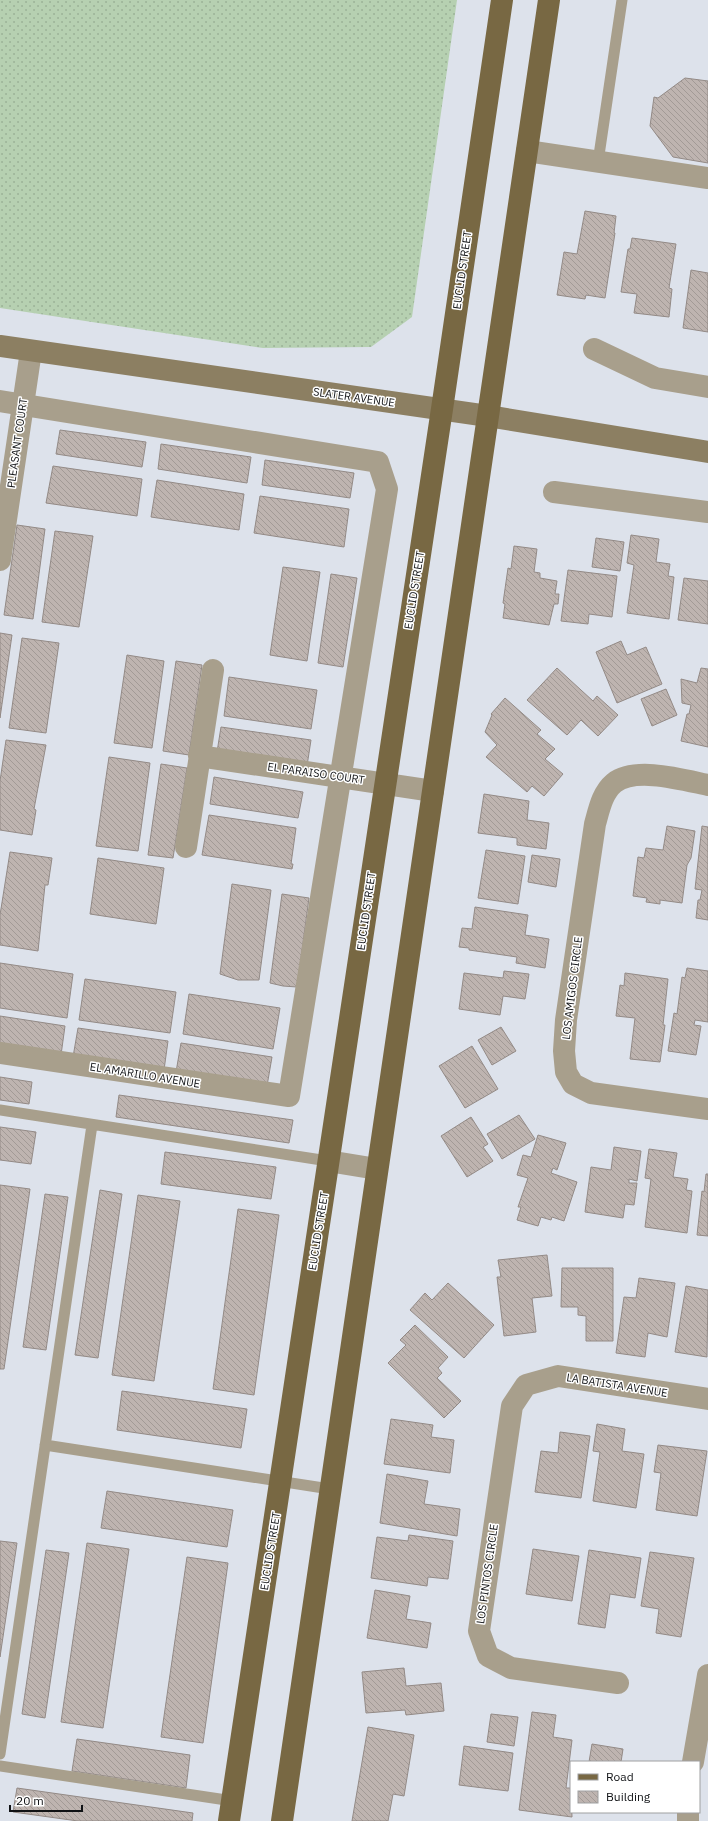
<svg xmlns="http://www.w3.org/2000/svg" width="708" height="1821" font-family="'IBM Plex Sans',sans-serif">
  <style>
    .grass { fill: url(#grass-dots) }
    .building { fill: url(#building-back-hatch); stroke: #938a86 }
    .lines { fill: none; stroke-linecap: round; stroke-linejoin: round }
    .lane { stroke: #a89f8c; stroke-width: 11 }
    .street { stroke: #a89f8c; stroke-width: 22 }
    .secondary { stroke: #8c7f62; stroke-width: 22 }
    .primary { stroke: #786843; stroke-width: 22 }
    .labels { text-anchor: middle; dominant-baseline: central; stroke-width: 3; stroke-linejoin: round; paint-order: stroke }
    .street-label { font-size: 11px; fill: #101215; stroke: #fff }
  </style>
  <defs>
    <pattern id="grass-dots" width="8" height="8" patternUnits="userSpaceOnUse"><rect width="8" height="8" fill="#b6d0b1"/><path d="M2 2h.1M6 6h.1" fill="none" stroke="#9bb297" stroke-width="1.8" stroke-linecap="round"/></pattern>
    <pattern id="building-back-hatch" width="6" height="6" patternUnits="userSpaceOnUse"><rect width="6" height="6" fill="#beb4b0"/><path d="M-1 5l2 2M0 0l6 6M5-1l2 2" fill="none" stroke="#a29a96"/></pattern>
  </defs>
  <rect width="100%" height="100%" fill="#dde2eb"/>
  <path class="grass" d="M0 0H457L412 317 371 347 263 348 0 308Z"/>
  <path class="building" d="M685 78 708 81V163L673 157 650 126 654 97 658 98Z
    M585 211 616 216 614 233H615L605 298 586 295 585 299 557 295 564 252 577 254Z
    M632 238 676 244 669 288 672 289 669 317 634 313 637 294 621 292 628 249H630Z
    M691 270 708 273V332L683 328Z
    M60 430 146 442 142 467 56 454Z
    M161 444 251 457 247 483 158 469Z
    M265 460 354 473 350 498 262 485Z
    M53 466 142 479 137 516 46 503Z
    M157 480 244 494 239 530 151 517Z
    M260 496 349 509 344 547 254 533Z
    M17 525 45 529 33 619 4 615Z
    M55 531 93 536 79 627 42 622Z
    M631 535 659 539 656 562 670 564 668 576 674 577 669 619 627 613 634 565 627 563Z
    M596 538 624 542 620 571 592 567Z
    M514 546 537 549 534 572 540 573V578L557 581 555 594H559L558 604H554L549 625 503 618 505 604 503 603 508 568 511 569Z
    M283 567 320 572 307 661 270 655Z
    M568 570 617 576 612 617 589 614 588 624 561 621Z
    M331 574 357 578 343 667 318 663Z
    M684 578 708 581V624L678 620Z
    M0 633 12 635 0 718Z
    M22 638 59 643 46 733 9 728Z
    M621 641 627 655 646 647 662 684 617 703 596 652Z
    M127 655 164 661 152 748 114 743Z
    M176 661 202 665 189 755 163 751Z
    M557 668 593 701 597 696 618 715 598 736 581 720 567 735 527 700Z
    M701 668 708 669V747L681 741 687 714H689L691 705 682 703 681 679 697 683Z
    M229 677 317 690 311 729 224 716Z
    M666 689 677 715 652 726 641 699Z
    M505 698 541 730 537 734 555 749 545 759 563 774 544 796 532 786 527 792 486 757 497 745 485 732 492 715 491 714Z
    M221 727 311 740 307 766 217 752Z
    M6 740 46 745 34 809 36 810 32 835 0 830V781Z
    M109 757 150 763 138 851 96 846Z
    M161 764 187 768 173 858 148 855Z
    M214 777 303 792 298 818 210 804Z
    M484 794 529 801 527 820 549 823 546 849 517 845V838L478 833Z
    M209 815 296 828 291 864H293L292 869 202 855Z
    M667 826 695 831 691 858 687 865 682 903 660 900V904L646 902 647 898 633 896 638 857 644 858 646 848 663 850Z
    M702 826 708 827V920L696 918 698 900H700L702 890 695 889Z
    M486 850 525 856 518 904 478 898Z
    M10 852 52 858 48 885H45L38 951 0 945V915Z
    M532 855 560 859 556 887 528 882Z
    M98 858 164 868 156 924 90 914Z
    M232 884 271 890 259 980H238L220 974Z
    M282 894 309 898 297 987 283 986 270 983Z
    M475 907 528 915 525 935 549 939 545 968 516 963 517 957 469 950V948L459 947 462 928 472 929Z
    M0 963 73 974 67 1018 0 1008Z
    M687 968 708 971V1022L695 1020 694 1025 701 1026 696 1055 668 1051 674 1013 677 1014 682 977 685 978Z
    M504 971 529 974 525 999 503 996 500 1015 459 1009 464 973 503 978Z
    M625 973 668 979 663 1025H665L660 1062 630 1059 635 1018 616 1016 620 985 624 986Z
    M85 979 176 992 170 1033 79 1020Z
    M189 994 280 1008 273 1049 183 1034Z
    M0 1016 65 1026 61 1055 0 1045Z
    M501 1027 516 1051 492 1065 478 1040Z
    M78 1028 168 1041 164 1070 73 1057Z
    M181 1043 272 1057 267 1086 176 1072Z
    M472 1046 498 1089 465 1108 439 1066Z
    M0 1077 32 1082 29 1104 0 1100Z
    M119 1095 293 1120 289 1143 116 1117Z
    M519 1115 535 1139 502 1159 487 1134Z
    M471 1117 488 1144 483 1147 493 1161 467 1177 441 1136Z
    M0 1127 36 1132 31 1164 0 1160Z
    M538 1135 566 1143 557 1170 553 1168 551 1173 577 1182 564 1221 552 1217 551 1220 541 1217 538 1226 517 1220 521 1207H518L528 1178 517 1175 523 1155 531 1157Z
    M614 1147 641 1151 637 1181 629 1179V1183H637L634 1205 625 1204 623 1218 585 1212 591 1167 611 1170Z
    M649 1149 677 1153 673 1177 688 1179 686 1190 692 1191 687 1233 645 1227 651 1179 645 1178Z
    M165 1152 276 1167 271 1199 161 1184Z
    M706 1174H708V1236L697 1235 702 1191 704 1192Z
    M0 1185 30 1189 4 1369H0Z
    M100 1190 122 1194 98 1358 75 1355Z
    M45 1194 68 1197 46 1350 23 1347Z
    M138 1195 180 1201 154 1381 112 1375Z
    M238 1209 279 1215 254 1395 213 1389Z
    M547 1255 552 1296 532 1298 536 1332 504 1336 497 1277H501L498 1260Z
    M562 1268H613V1341H586V1316L578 1315V1307H561Z
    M639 1278 675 1283 667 1337 648 1333 645 1357 616 1353 624 1297 636 1298Z
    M448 1283 494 1325 464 1358 410 1310 425 1293 432 1300Z
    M686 1286 708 1290 707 1357 675 1352Z
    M415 1325 448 1357 438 1368 442 1373 437 1378 461 1401 444 1418 388 1363 406 1345 400 1340Z
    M122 1391 247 1409 241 1448 117 1430Z
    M391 1419 433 1425 431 1437 454 1440 450 1473 384 1464Z
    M597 1424 625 1429 622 1451 644 1454 636 1508 593 1501 600 1452 593 1451Z
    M560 1432 590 1436 581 1498 535 1492 541 1451 558 1453Z
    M658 1445 707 1451 697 1516 656 1510 661 1473 654 1472Z
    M387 1474 428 1481 424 1504 460 1509 457 1536 380 1523Z
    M107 1491 233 1510 227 1547 101 1528Z
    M409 1535 453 1541 448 1579 428 1577 427 1586 371 1578 377 1537 408 1541Z
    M0 1541 17 1543 0 1657Z
    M87 1543 129 1549 103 1728 61 1722Z
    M533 1549 579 1556 572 1601 526 1594Z
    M46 1550 69 1553 45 1718 22 1714Z
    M589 1550 641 1558 635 1598 610 1594 605 1628 578 1624Z
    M650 1552 694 1558 681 1637 656 1633 659 1609 641 1606Z
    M187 1557 228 1563 203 1743 161 1737Z
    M375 1590 410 1596 406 1619 431 1623 427 1648 367 1638Z
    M404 1668 406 1686 441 1683 444 1711 406 1715 405 1710 366 1713 362 1672Z
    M532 1712 556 1715 553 1737 572 1740 566 1788H571L572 1817 519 1810Z
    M491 1714 518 1717 514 1746 487 1742Z
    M368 1727 414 1735 404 1796 393 1794 388 1821H352Z
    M77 1739 190 1755 186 1788 72 1771Z
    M592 1744 623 1749 621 1762H589Z
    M464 1746 513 1753 508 1791 459 1785Z
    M17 1788 193 1813 192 1821H78L13 1812Z"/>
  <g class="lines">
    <path class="lane" d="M598 162 622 0
      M0 1110 328 1161
      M45 1445 330 1489
      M0 1754 92 1125
      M0 1766 233 1801"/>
    <path class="street" d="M527 151 708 178
      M594 349 655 378 708 387
      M0 401 378 462 387 489 289 1096 0 1053
      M554 492 708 512
      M0 560 31 351
      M199 756 433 791
      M708 785C684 780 635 766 614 783 602 793 599 810 595 824L566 1020 564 1051 566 1072 573 1084 591 1093 708 1109
      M186 847 213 670
      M328 1161 377 1169
      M618 1683 511 1668 488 1656 479 1631 512 1406 526 1385 558 1376 708 1399
      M693 1762 708 1675
      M688 1821V1812"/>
    <path class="secondary" d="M0 346 488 416 708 452"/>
    <path class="primary" d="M229 1821 442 409 502 0
      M282 1821 549 0"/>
  </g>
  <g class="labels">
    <g class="street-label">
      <text transform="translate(462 270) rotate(-82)">EUCLID STREET</text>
      <text transform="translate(354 397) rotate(8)">SLATER AVENUE</text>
      <text transform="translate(17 443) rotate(-82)">PLEASANT COURT</text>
      <text transform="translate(414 590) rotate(-81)">EUCLID STREET</text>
      <text transform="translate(316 773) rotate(8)">EL PARAISO COURT</text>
      <text transform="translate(366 911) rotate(-82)">EUCLID STREET</text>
      <text transform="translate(572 988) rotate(-83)">LOS AMIGOS CIRCLE</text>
      <text transform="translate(145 1075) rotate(9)">EL AMARILLO AVENUE</text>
      <text transform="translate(318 1231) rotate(-81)">EUCLID STREET</text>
      <text transform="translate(617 1385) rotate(9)">LA BATISTA AVENUE</text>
      <text transform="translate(270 1551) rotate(-81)">EUCLID STREET</text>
      <text transform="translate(487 1574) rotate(-82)">LOS PINTOS CIRCLE</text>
    </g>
  </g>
  <rect x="570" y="1761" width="130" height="52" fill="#ffffff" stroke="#9fa0a1"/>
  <rect x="578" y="1774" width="20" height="6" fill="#786843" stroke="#9fa0a1"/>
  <text x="606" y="1781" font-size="12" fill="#101215">Road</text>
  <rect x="578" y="1791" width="20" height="12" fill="url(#building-back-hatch)" stroke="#9fa0a1"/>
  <text x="606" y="1801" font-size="12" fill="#101215">Building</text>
  <path d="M10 1805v6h72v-6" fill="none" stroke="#101215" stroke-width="2"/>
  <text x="16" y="1805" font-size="12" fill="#101215" stroke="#ffffff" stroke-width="3" paint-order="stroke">20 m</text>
</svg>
